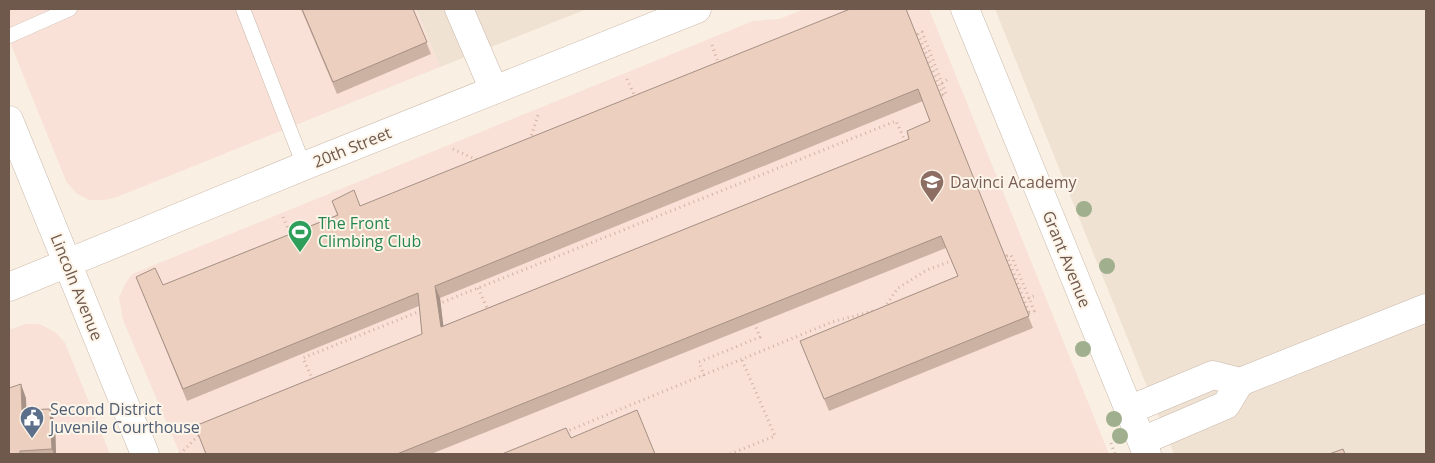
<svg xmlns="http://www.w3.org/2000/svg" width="1435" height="463" font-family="'Open Sans',sans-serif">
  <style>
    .residential { fill: #f0e2d2 }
    .commercial { fill: #f9e1d8 }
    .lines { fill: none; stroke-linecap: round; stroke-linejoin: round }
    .service-casing { stroke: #c9b8ab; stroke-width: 15 }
    .minor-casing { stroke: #c9b8ab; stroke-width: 29 }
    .tertiary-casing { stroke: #c9b8ab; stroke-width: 29 }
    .secondary-casing { stroke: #cebaac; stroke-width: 29 }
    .path { stroke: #d0b3a1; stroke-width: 3; stroke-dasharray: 1 4; stroke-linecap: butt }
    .service { stroke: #fff; stroke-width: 14 }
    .minor { stroke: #fff; stroke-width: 28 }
    .tertiary { stroke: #fff; stroke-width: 28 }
    .secondary { stroke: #fff; stroke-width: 28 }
    .tree { fill: #a0af8e }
    .wall { fill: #cbb2a3; fill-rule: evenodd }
    .shaded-wall { fill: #a59185 }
    .building { fill: #eccfbe; stroke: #a59185; fill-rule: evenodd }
    .labels { text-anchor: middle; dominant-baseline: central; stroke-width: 4; stroke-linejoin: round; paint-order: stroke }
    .street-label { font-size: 16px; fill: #6f584c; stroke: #fdf5e9 }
    .education-label { font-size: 16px; fill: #785e54; stroke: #fdf5e9; text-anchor: start }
    .leisure-label { font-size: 16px; fill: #27864d; stroke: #fdf5e9; text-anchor: start }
    .service-label { font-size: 16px; fill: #4e5e75; stroke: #fdf5e9; text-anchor: start }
  </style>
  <rect width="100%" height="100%" fill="#f9f0e3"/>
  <path class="residential" d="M416 9H587L440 67Z
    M995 9H1426V454H1174Z"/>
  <path class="commercial" d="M9 9H416L440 67 117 197 105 200H89L76 193 66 181 9 40Z
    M805 9H929L1109 454H180L123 320 119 298 125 284 132 274 753 21 779 19Z
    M25 324H38L44 326 56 333 65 343 110 454H9V330Z"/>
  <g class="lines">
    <defs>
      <path id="service" d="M243 9 304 166
        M9 36 70 9"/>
      <path id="minor" d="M459 9 494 90
        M1129 410 1213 375 1240 382 1426 308
        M1142 441 1226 405 1240 382"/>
      <path id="tertiary" d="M965 9 1147 454
        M9 120 145 454"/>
      <path id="secondary" d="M9 287 304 166 697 9"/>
    </defs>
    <use href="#service" class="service-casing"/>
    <use href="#minor" class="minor-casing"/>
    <use href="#tertiary" class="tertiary-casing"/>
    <use href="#secondary" class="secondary-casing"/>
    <path class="path" d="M712 45 719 65
      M627 79 636 99
      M942 95 946 94 942 83
      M943 95 918 34 922 32 942 83 947 80
      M530 140 538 115
      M453 149 477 160
      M283 217 291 235 293 234
      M478 288 488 310
      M438 304 896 121 906 143
      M884 308 898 288 927 270 951 261
      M1029 312 1007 256 1011 255 1029 298 1034 296
      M1029 313 1034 311 1029 298
      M704 376 699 362 760 337 755 325
      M313 380 303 358 423 310
      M565 432 832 322 873 311
      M1111 443 1115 454
      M180 454 198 436 201 434
      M730 454 775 436 742 360"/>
    <use href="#service" class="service"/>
    <use href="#minor" class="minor"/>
    <use href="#tertiary" class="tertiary"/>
    <use href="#secondary" class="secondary"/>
  </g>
  <g class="tree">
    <circle cx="1084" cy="209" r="8"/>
    <circle cx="1107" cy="266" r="8"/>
    <circle cx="1083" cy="349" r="8"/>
    <circle cx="1114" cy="419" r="8"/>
    <circle cx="1120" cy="436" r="8"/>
  </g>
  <path class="wall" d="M301 9H413L431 54 337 94Z
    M906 9 1033 328 829 411 800 341 958 276 946 248 431 454H206L195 426 422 334 419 306 187 401 136 277 163 285 337 215 332 201 360 206ZM923 101 930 121 909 139 443 326 440 298Z
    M26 398V410L50 409 55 423 56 454H9Z"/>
  <path class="shaded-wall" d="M435 286 440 298 445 339 441 327Z
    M21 384 26 398 27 424 22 410Z
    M50 409 55 423 56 454H54L52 449Z"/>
  <path class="building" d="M302 9H413L427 42 333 82Z
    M850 9H906L1029 316 824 399 800 341 958 276 941 236 397 454H206L195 426 422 334 418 293 183 389 136 277 155 268 163 285 338 215 332 201 354 190 360 206ZM918 89 930 121 907 131 909 139 441 327 435 286Z
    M21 384 22 410 50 409 52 449 20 451V454H9V388Z
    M637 410 655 454H502L566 428 571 438Z
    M1343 449 1345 454H1329Z"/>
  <defs>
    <symbol id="school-pin" viewBox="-11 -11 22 30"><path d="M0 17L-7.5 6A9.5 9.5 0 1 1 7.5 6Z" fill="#8d6e63" stroke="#fdf5e9"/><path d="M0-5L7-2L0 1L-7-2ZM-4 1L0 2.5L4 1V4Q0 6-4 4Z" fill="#fff"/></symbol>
    <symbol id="stadium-pin" viewBox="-11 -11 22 30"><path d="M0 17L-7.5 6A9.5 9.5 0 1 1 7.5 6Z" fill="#2e9e5b" stroke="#fdf5e9"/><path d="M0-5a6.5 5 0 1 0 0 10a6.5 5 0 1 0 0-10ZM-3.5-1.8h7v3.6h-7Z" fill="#fff"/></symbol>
    <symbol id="civic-pin" viewBox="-11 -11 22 30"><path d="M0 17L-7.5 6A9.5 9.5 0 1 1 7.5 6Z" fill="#5c6f8a" stroke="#fdf5e9"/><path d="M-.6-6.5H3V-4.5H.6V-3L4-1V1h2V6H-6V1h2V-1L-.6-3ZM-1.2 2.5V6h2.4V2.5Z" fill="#fff"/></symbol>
  </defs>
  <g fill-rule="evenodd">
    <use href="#school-pin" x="918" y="168" width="28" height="38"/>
    <use href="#stadium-pin" x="286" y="218" width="28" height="38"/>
    <use href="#civic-pin" x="18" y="404" width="28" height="38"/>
  </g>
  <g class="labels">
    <g class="street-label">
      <text transform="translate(352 147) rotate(-22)">20th Street</text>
      <text transform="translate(1067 259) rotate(68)">Grant Avenue</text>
      <text transform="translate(77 287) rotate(68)">Lincoln Avenue</text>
    </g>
    <g class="education-label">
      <text x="950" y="182">Davinci Academy</text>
    </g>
    <g class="leisure-label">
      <text x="318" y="223">The Front<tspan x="318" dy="18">Climbing Club</tspan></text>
    </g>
    <g class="service-label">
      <text x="50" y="409">Second District<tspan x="50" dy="18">Juvenile Courthouse</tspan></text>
    </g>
  </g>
  <rect width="1435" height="463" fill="none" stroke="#6f584c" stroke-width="20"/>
</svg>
